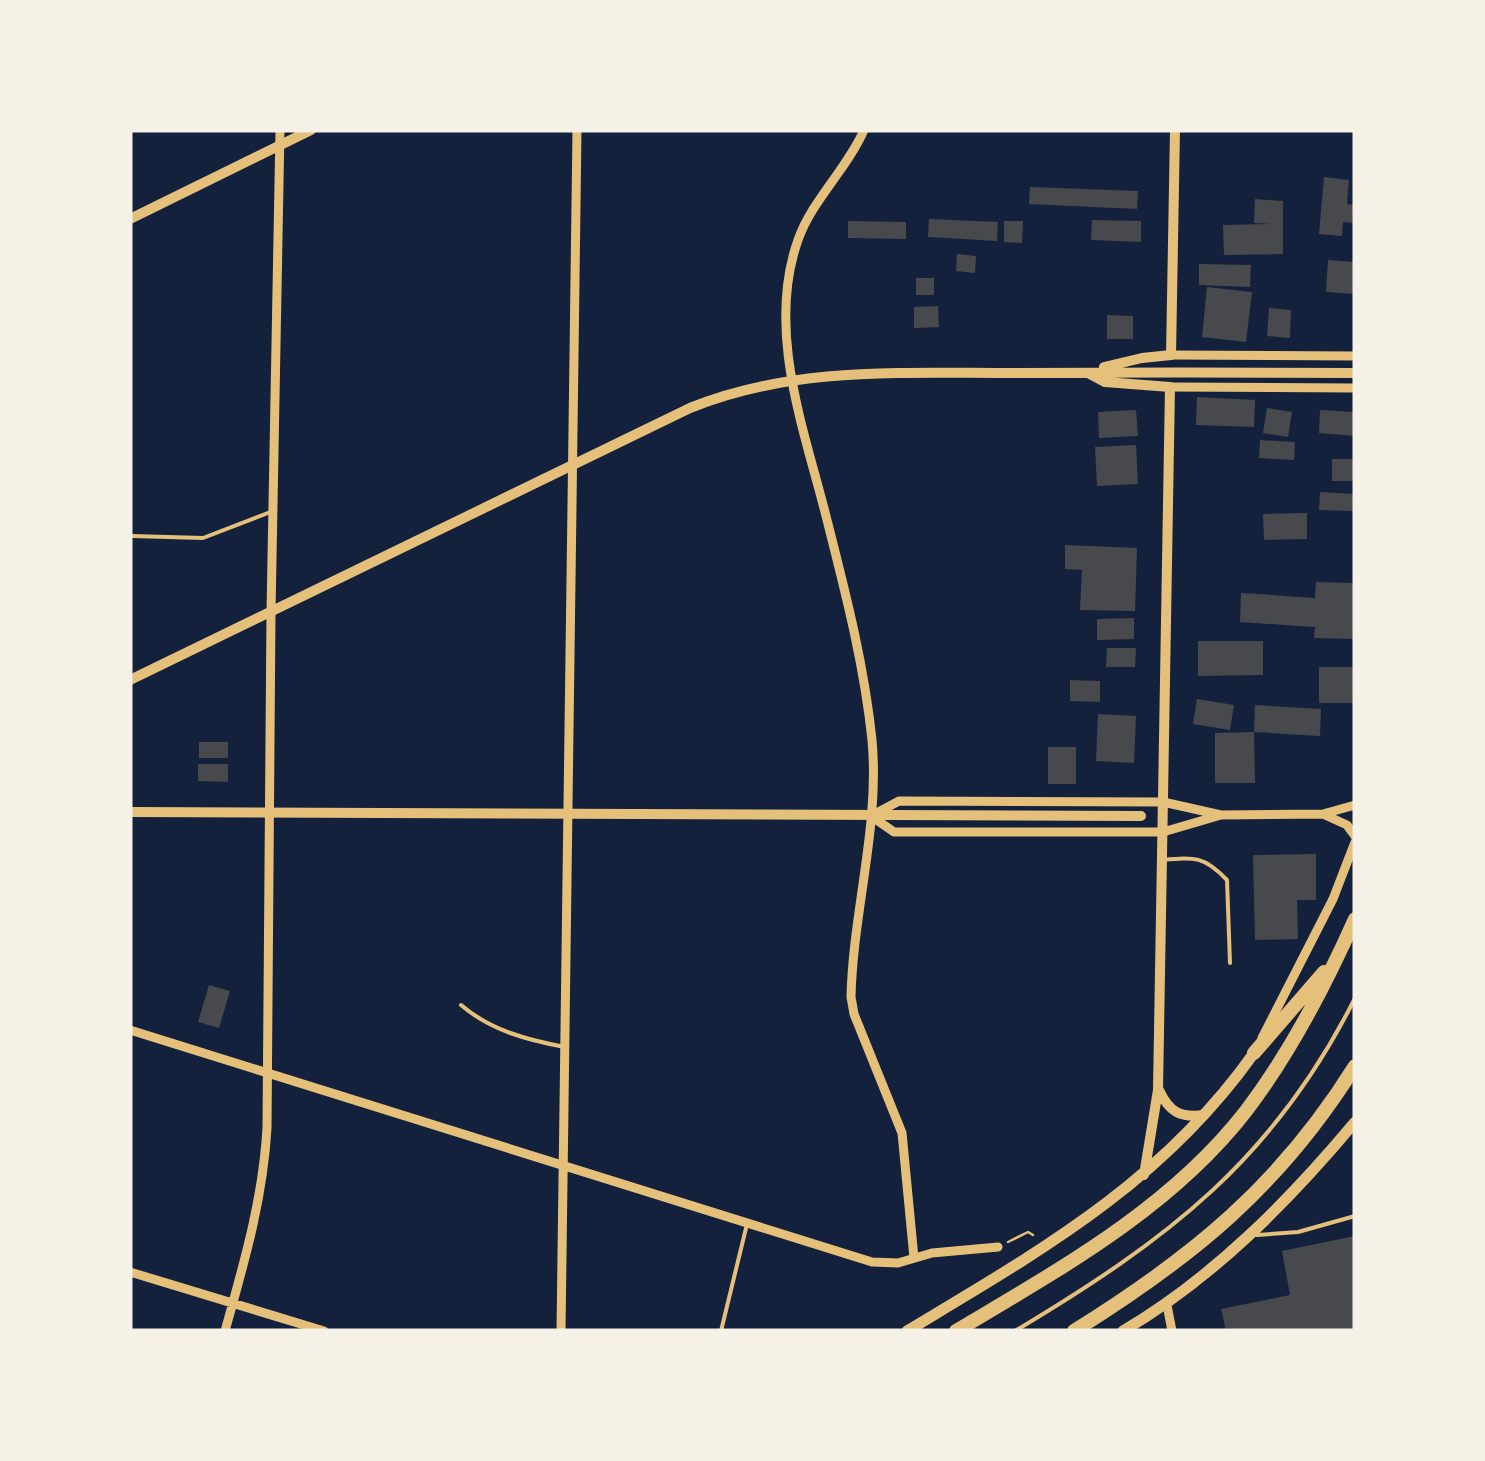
<svg xmlns="http://www.w3.org/2000/svg" width="1485" height="1461" font-family="'Work Sans',sans-serif">
  <style>
    .building { fill: #48494c }
    .lines { fill: none; stroke-linecap: round; stroke-linejoin: round }
    .path { stroke: #e5c07b; stroke-width: 2.5 }
    .service { stroke: #e5c07b; stroke-width: 4 }
    .minor { stroke: #e5c07b; stroke-width: 9 }
    .tertiary { stroke: #e5c07b; stroke-width: 10 }
    .secondary { stroke: #e5c07b; stroke-width: 11 }
    .trunk { stroke: #e5c07b; stroke-width: 14 }
  </style>
  <rect width="100%" height="100%" fill="#14213d"/>
  <path class="building" d="M1324 177 1349 180 1347 204 1355 205V223L1343 222 1342 236 1319 234Z
    M1030 187 1138 191 1137 209 1029 204Z
    M1255 199 1283 201V254L1224 255 1223 225 1271 224 1254 223Z
    M929 219 998 222 997 241 928 237Z
    M1092 220 1141 221V242L1091 240Z
    M848 221 906 222V239L848 238Z
    M1004 221H1023L1022 243 1004 242Z
    M957 254 976 256 975 273 956 271Z
    M1328 260 1355 262V294L1326 292Z
    M1199 264 1251 265 1250 287 1199 285Z
    M916 278H934V295H916Z
    M1207 287 1252 292 1246 342 1202 337Z
    M938 306 939 327 914 328V307Z
    M1269 308 1291 310 1290 338 1267 336Z
    M1107 315 1133 316V339H1107Z
    M1197 397 1255 400 1254 427 1196 425Z
    M1267 408 1292 412 1288 437 1263 433Z
    M1136 410 1138 436 1099 438 1098 412Z
    M1320 410 1355 412V436L1319 433Z
    M1260 440 1295 442 1294 460 1259 458Z
    M1136 445 1138 484 1097 486 1095 447Z
    M1332 459H1355V481H1332Z
    M1320 492 1354 494 1353 511 1319 510Z
    M1307 513V539L1264 540 1263 514Z
    M1065 545 1137 548 1135 611 1080 610 1082 570 1065 569Z
    M1316 582 1355 583V639L1314 638 1315 627 1240 622 1241 593 1315 598Z
    M1134 618V639L1097 640V619Z
    M1198 641H1263V675L1198 676Z
    M1107 648H1136L1135 667H1106Z
    M1319 667H1355V703H1319Z
    M1070 680 1100 681V702L1070 701Z
    M1197 699 1234 705 1230 730 1193 724Z
    M1255 705 1321 709 1320 736 1254 732 1255 783H1215V733L1254 732Z
    M1098 714 1136 716 1134 763 1096 761Z
    M199 742H228V758H199Z
    M1048 747H1076V784H1048Z
    M198 764H228V782L198 781Z
    M1316 854V900H1297L1298 939 1255 940 1253 855Z
    M209 985 230 991 219 1028 198 1022Z
    M1355 1236V1331H1226L1221 1309 1290 1295 1282 1251Z"/>
  <g class="lines">
    <path class="path" d="M1008 1242 1028 1232 1033 1235"/>
    <path class="service" d="M132 536 203 538 273 511
      M1162 860C1195 857 1204 856 1227 880L1230 963
      M461 1005C490 1030 527 1040 565 1047
      M1257 1235 1298 1232 1355 1216
      M721 1331 747 1224
      M1015 1331C1167 1240 1274 1160 1355 998"/>
    <path class="minor" d="M864 130C847 169 812 200 798 240 766 330 804 429 826 516 845 591 864 663 872 740 880 826 853 911 851 997L854 1014 902 1133 914 1258
      M1171 355 1355 356
      M1170 387 1355 388
      M1221 815 1163 832H894L871 816 899 801 1163 802 1221 815 1323 814 1355 805
      M1325 815 1347 825 1355 836
      M130 1030 872 1262 898 1263 932 1253 998 1247
      M1262 1038 1333 899 1355 842
      M130 1272 324 1331
      M1167 1305 1172 1331
      M225 1331C244 1263 263 1199 267 1128L271 612 280 130
      M561 1331 577 130"/>
    <path class="tertiary" d="M130 219 311 130
      M1104 367 1142 358 1171 355 1175 130
      M1090 374 1105 382 1170 387 1158 1090 1144 1175
      M130 680 690 408C791 367 898 373 1005 373 1122 372 1238 373 1355 373
      M130 812 1141 816
      M1159 1090C1169 1112 1180 1118 1204 1115"/>
    <path class="secondary" d="M907 1331C1040 1251 1162 1183 1254 1053
      M1123 1331C1213 1278 1288 1202 1355 1122"/>
    <path class="trunk" d="M1254 1053 1324 972
      M956 1331C1060 1269 1171 1208 1246 1111 1291 1052 1325 986 1355 919
      M1074 1331C1193 1257 1280 1186 1355 1066"/>
  </g>
  <rect width="1485" height="1461" fill="none" stroke="#f6f1e7" stroke-width="265"/>
</svg>
